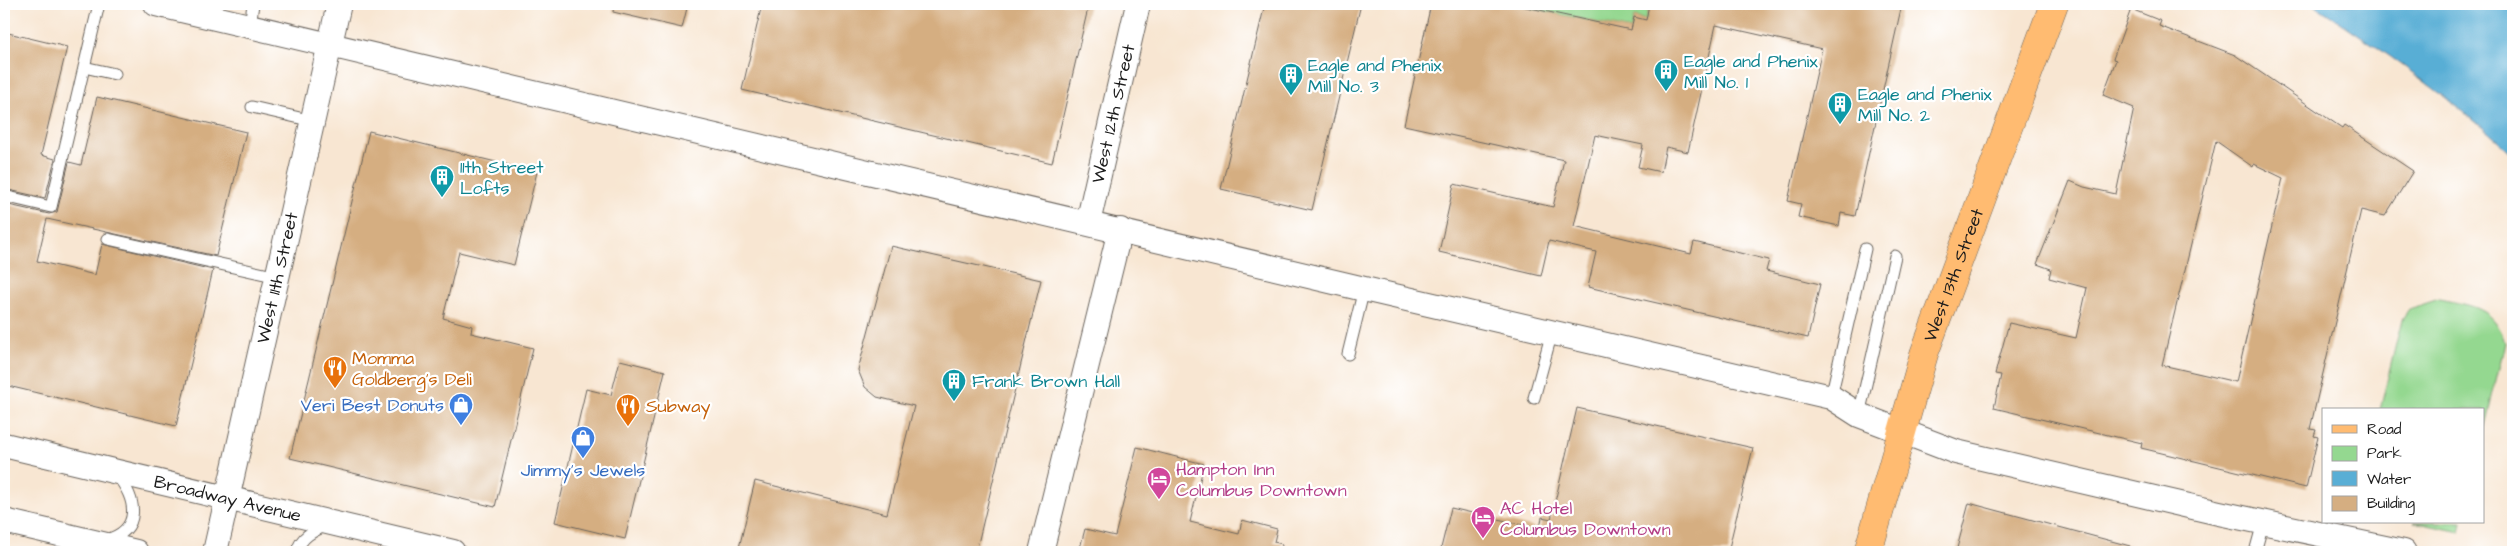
<svg xmlns="http://www.w3.org/2000/svg" width="2517" height="556" font-family="'Architects Daughter',sans-serif">
  <style>
    .green { fill: #94d890; stroke: #587a56 }
    .water { fill: #59aed5; stroke: #3a6578 }
    .building { fill: #d5ae81; fill-rule: evenodd }
    .lines { fill: none; stroke-linecap: round; stroke-linejoin: round }
    .service-casing { stroke: #69635c; stroke-width: 13 }
    .minor-casing { stroke: #69635c; stroke-width: 26 }
    .primary-casing { stroke: #69635c; stroke-width: 29 }
    .service { stroke: #fff; stroke-width: 11 }
    .minor { stroke: #fff; stroke-width: 24 }
    .primary { stroke: #ffbb71; stroke-width: 28 }
    .labels { text-anchor: middle; dominant-baseline: central; stroke-width: 4.5; stroke-linejoin: round; paint-order: stroke }
    .culture-label { font-size: 18px; fill: #0d838f; stroke: #fff; text-anchor: start }
    .street-label { font-size: 18px; fill: #1c1c1c; stroke: #fff }
    .food-label { font-size: 18px; fill: #c56008; stroke: #fff; text-anchor: start }
    .shop-label { font-size: 18px; fill: #366cbe; stroke: #fff; text-anchor: end }
    .hotel-label { font-size: 18px; fill: #b23c85; stroke: #fff; text-anchor: start }
  </style>
  <rect width="100%" height="100%" fill="#fff"/>
  <filter id="ink" filterUnits="userSpaceOnUse"><feTurbulence type="fractalNoise" baseFrequency=".02" numOctaves="2"/><feDisplacementMap in="SourceGraphic" scale="10" xChannelSelector="R" yChannelSelector="G"/><feConvolveMatrix kernelMatrix="1 2 1 2 8 2 1 2 1" color-interpolation-filters="sRGB"/></filter>
  <filter id="wash" filterUnits="userSpaceOnUse"><feTurbulence type="fractalNoise" baseFrequency=".0096" numOctaves="4" result="noise"/><feDisplacementMap in="SourceGraphic" scale="20" xChannelSelector="R" yChannelSelector="G"/><feGaussianBlur stdDeviation="1.12" result="paint"/><feColorMatrix in="noise" values="0 0 0 0 0 0 0 0 0 0 0 0 0 0 0 0 0 1.4 0 .05"/><feComposite in="paint" operator="in"/></filter>
  <g filter="url(#wash)">
    <rect width="100%" height="100%" fill="#f8e6d2"/>
    <path class="green" d="M1512 4H1649L1646 20 1634 17 1631 30Z
      M2439 299C2472 306 2495 306 2505 343L2483 434V410H2380L2402 319 2409 309Z
      M2414 522H2462L2460 532Z"/>
    <path class="water" d="M2313 4H2513V154C2451 98 2383 50 2313 4Z"/>
    <g id="blocks">
      <path class="building" d="M614 4H688L682 28 613 12Z
        M762 4H1089L1052 163 742 90Z
        M1265 4H1361L1312 210 1221 189Z
        M1431 4H1512L1631 30 1634 17 1646 20 1649 4H1902L1855 216 1841 213 1839 226 1798 217 1801 204 1788 201 1822 49 1716 25 1688 152 1666 147 1661 172 1638 167 1643 145 1595 135 1574 226 1691 254 1694 242 1769 260 1766 271 1820 284 1808 338 1588 287 1596 252 1549 241 1541 276 1439 252 1454 184 1553 207 1564 160 1404 125Z
        M2131 9 2161 21 2159 26 2235 55 2342 128 2344 125 2413 171 2385 216 2361 210 2310 429 2316 430 2314 436 2318 437 2306 488 2141 448 2142 443 1994 408 2001 375 1995 374 2009 323 2076 338 2087 288 2049 278 2051 269 2037 264 2070 181 2084 187 2116 194 2134 108 2103 95 2116 60 2113 59ZM2216 141 2253 167 2254 164 2283 178 2236 382 2162 365Z
        M4 32 67 47 41 155 55 159 45 198 4 189Z
        M97 97 246 132 216 256 47 219 37 261 95 275 102 244 213 270 176 426 4 385V204L49 214 57 212 69 162 81 165Z
        M369 131 537 172 514 265 459 252 443 318 472 326 471 333 533 348 495 507 290 458Z
        M891 246 1041 280 976 552H738L755 481 887 514 914 406 877 397 865 387 858 370Z
        M620 360 665 371 625 539 555 522 586 389 611 395Z
        M1577 408 1753 448 1728 552H1440L1451 508 1540 529 1542 517 1551 519Z
        M1137 447 1204 464 1190 522 1239 534 1242 520 1277 529 1274 542 1282 544 1281 552H1079L1085 529 1115 536Z
        M1969 503 2130 546 2129 552H1956Z"/>
    </g>
  </g>
  <g filter="url(#ink)">
    <use href="#blocks" fill-opacity="0" stroke="#69635c" stroke-width="1"/>
    <g class="lines">
      <defs>
        <path id="service" d="M250 26 253 4
          M84 67 115 74
          M252 107 313 121
          M4 196 51 207 99 4
          M108 239 278 277
          M1348 354 1364 289
          M1831 397 1865 249
          M1534 398 1552 332
          M1859 415 1895 256
          M106 540C142 530 137 500 117 475
          M297 552C300 537 313 531 327 525
          M2255 552 2263 523"/>
        <g id="minor">
          <path d="M156 4 1364 289 1831 397 1859 415 1956 452 2219 513 2404 552"/>
          <path id="s1" d="M1088 223 1138 4"/>
          <path id="s2" d="M4 445 453 552"/>
          <path d="M4 521 136 552"/>
          <path id="s3" d="M215 552 339 4"/>
          <path d="M1041 552 1120 230"/>
        </g>
        <g id="primary">
          <path id="s4" d="M1868 552 1924 354 2054 4"/>
        </g>
      </defs>
      <use href="#service" class="service-casing"/>
      <use href="#minor" class="minor-casing"/>
      <use href="#primary" class="primary-casing"/>
      <use href="#service" class="service"/>
      <use href="#minor" class="minor"/>
      <use href="#primary" class="primary"/>
    </g>
  </g>
  <defs>
    <symbol id="building-pin" viewBox="-11 -11 22 30"><path d="M0 17L-7.5 6A9.5 9.5 0 1 1 7.5 6Z" fill="#0f9aa8" stroke="#fff"/><path d="M-4-6H4V6H1V3H-1V6H-4ZM-2.5-4.3h1.7v1.8h-1.7ZM.8-4.3h1.7v1.8H.8ZM-2.5-1h1.7V.8h-1.7ZM.8-1h1.7V.8H.8Z" fill="#fff"/></symbol>
    <symbol id="restaurant-pin" viewBox="-11 -11 22 30"><path d="M0 17L-7.5 6A9.5 9.5 0 1 1 7.5 6Z" fill="#e8710a" stroke="#fff"/><path d="M-5-6h1v4h1v-4h1v4h1v-4h1v5L-1.5 .5V6h-2V.5L-5-1ZM5-6V6H3V1.5H1.5Q1.5-4 5-6Z" fill="#fff"/></symbol>
    <symbol id="shop-pin" viewBox="-11 -11 22 30"><path d="M0 17L-7.5 6A9.5 9.5 0 1 1 7.5 6Z" fill="#3f7fe0" stroke="#fff"/><path d="M-5-2.5h2.3a2.7 3.5 0 0 1 5.4 0H5L5.5 6h-11ZM-1.5-2.5h3a1.5 2.3 0 0 0-3 0Z" fill="#fff"/></symbol>
    <symbol id="hotel-pin" viewBox="-11 -11 22 30"><path d="M0 17L-7.5 6A9.5 9.5 0 1 1 7.5 6Z" fill="#d1479c" stroke="#fff"/><path d="M-6-4.5h1.5V1H6V5H4.5V3h-9V5H-6ZM-4 0a1.8 1.8 0 1 1 3.6 0ZM.5 0V-2.5h3Q6-2.5 6 0Z" fill="#fff"/></symbol>
  </defs>
  <g fill-rule="evenodd">
    <use href="#building-pin" x="1652" y="57" width="28" height="38"/>
    <use href="#building-pin" x="1277" y="61" width="28" height="38"/>
    <use href="#building-pin" x="1826" y="90" width="28" height="38"/>
    <use href="#building-pin" x="428" y="163" width="28" height="38"/>
    <use href="#restaurant-pin" x="321" y="354" width="28" height="38"/>
    <use href="#building-pin" x="940" y="367" width="28" height="38"/>
    <use href="#shop-pin" x="447" y="391" width="28" height="38"/>
    <use href="#restaurant-pin" x="614" y="392" width="28" height="38"/>
    <use href="#shop-pin" x="569" y="424" width="28" height="38"/>
    <use href="#hotel-pin" x="1145" y="465" width="28" height="38"/>
    <use href="#hotel-pin" x="1469" y="504" width="28" height="38"/>
  </g>
  <g class="labels">
    <g class="culture-label">
      <text x="1684" y="61">Eagle and Phenix<tspan x="1684" dy="21">Mill No. 1</tspan></text>
      <text x="1308" y="65">Eagle and Phenix<tspan x="1308" dy="21">Mill No. 3</tspan></text>
      <text x="1858" y="94">Eagle and Phenix<tspan x="1858" dy="21">Mill No. 2</tspan></text>
      <text x="460" y="167">11th Street<tspan x="460" dy="21">Lofts</tspan></text>
      <text x="972" y="381">Frank Brown Hall</text>
    </g>
    <g class="street-label">
      <text stroke="none"><textPath href="#s1" startOffset="112">West 12th Street</textPath></text>
      <text stroke="none"><textPath href="#s4" startOffset="290">West 13th Street</textPath></text>
      <text stroke="none"><textPath href="#s3" startOffset="281">West 11th Street</textPath></text>
      <text stroke="none"><textPath href="#s2" startOffset="230">Broadway Avenue</textPath></text>
    </g>
    <g class="food-label">
      <text x="352" y="358">Momma<tspan x="352" dy="21">Goldberg's Deli</tspan></text>
      <text x="646" y="406">Subway</text>
    </g>
    <g class="shop-label">
      <text x="444" y="405">Veri Best Donuts</text>
      <text x="583" y="470" text-anchor="middle">Jimmy's Jewels</text>
    </g>
    <g class="hotel-label">
      <text x="1176" y="469">Hampton Inn<tspan x="1176" dy="21">Columbus Downtown</tspan></text>
      <text x="1500" y="508">AC Hotel<tspan x="1500" dy="21">Columbus Downtown</tspan></text>
    </g>
  </g>
  <rect width="2517" height="556" fill="none" stroke="#fff" stroke-width="20"/>
  <rect x="2322" y="408" width="162" height="115" fill="#ffffff" stroke="#a4a4a4"/>
  <rect x="2332" y="425" width="25" height="8" fill="#ffbb71" stroke="#a4a4a4"/>
  <text x="2367" y="434" font-size="15" fill="#1c1c1c">Road</text>
  <rect x="2332" y="446" width="25" height="15" fill="#94d890" stroke="#a4a4a4"/>
  <text x="2367" y="458" font-size="15" fill="#1c1c1c">Park</text>
  <rect x="2332" y="471" width="25" height="15" fill="#59aed5" stroke="#a4a4a4"/>
  <text x="2367" y="484" font-size="15" fill="#1c1c1c">Water</text>
  <rect x="2332" y="496" width="25" height="15" fill="#d5ae81" stroke="#a4a4a4"/>
  <text x="2367" y="508" font-size="15" fill="#1c1c1c">Building</text>
</svg>
